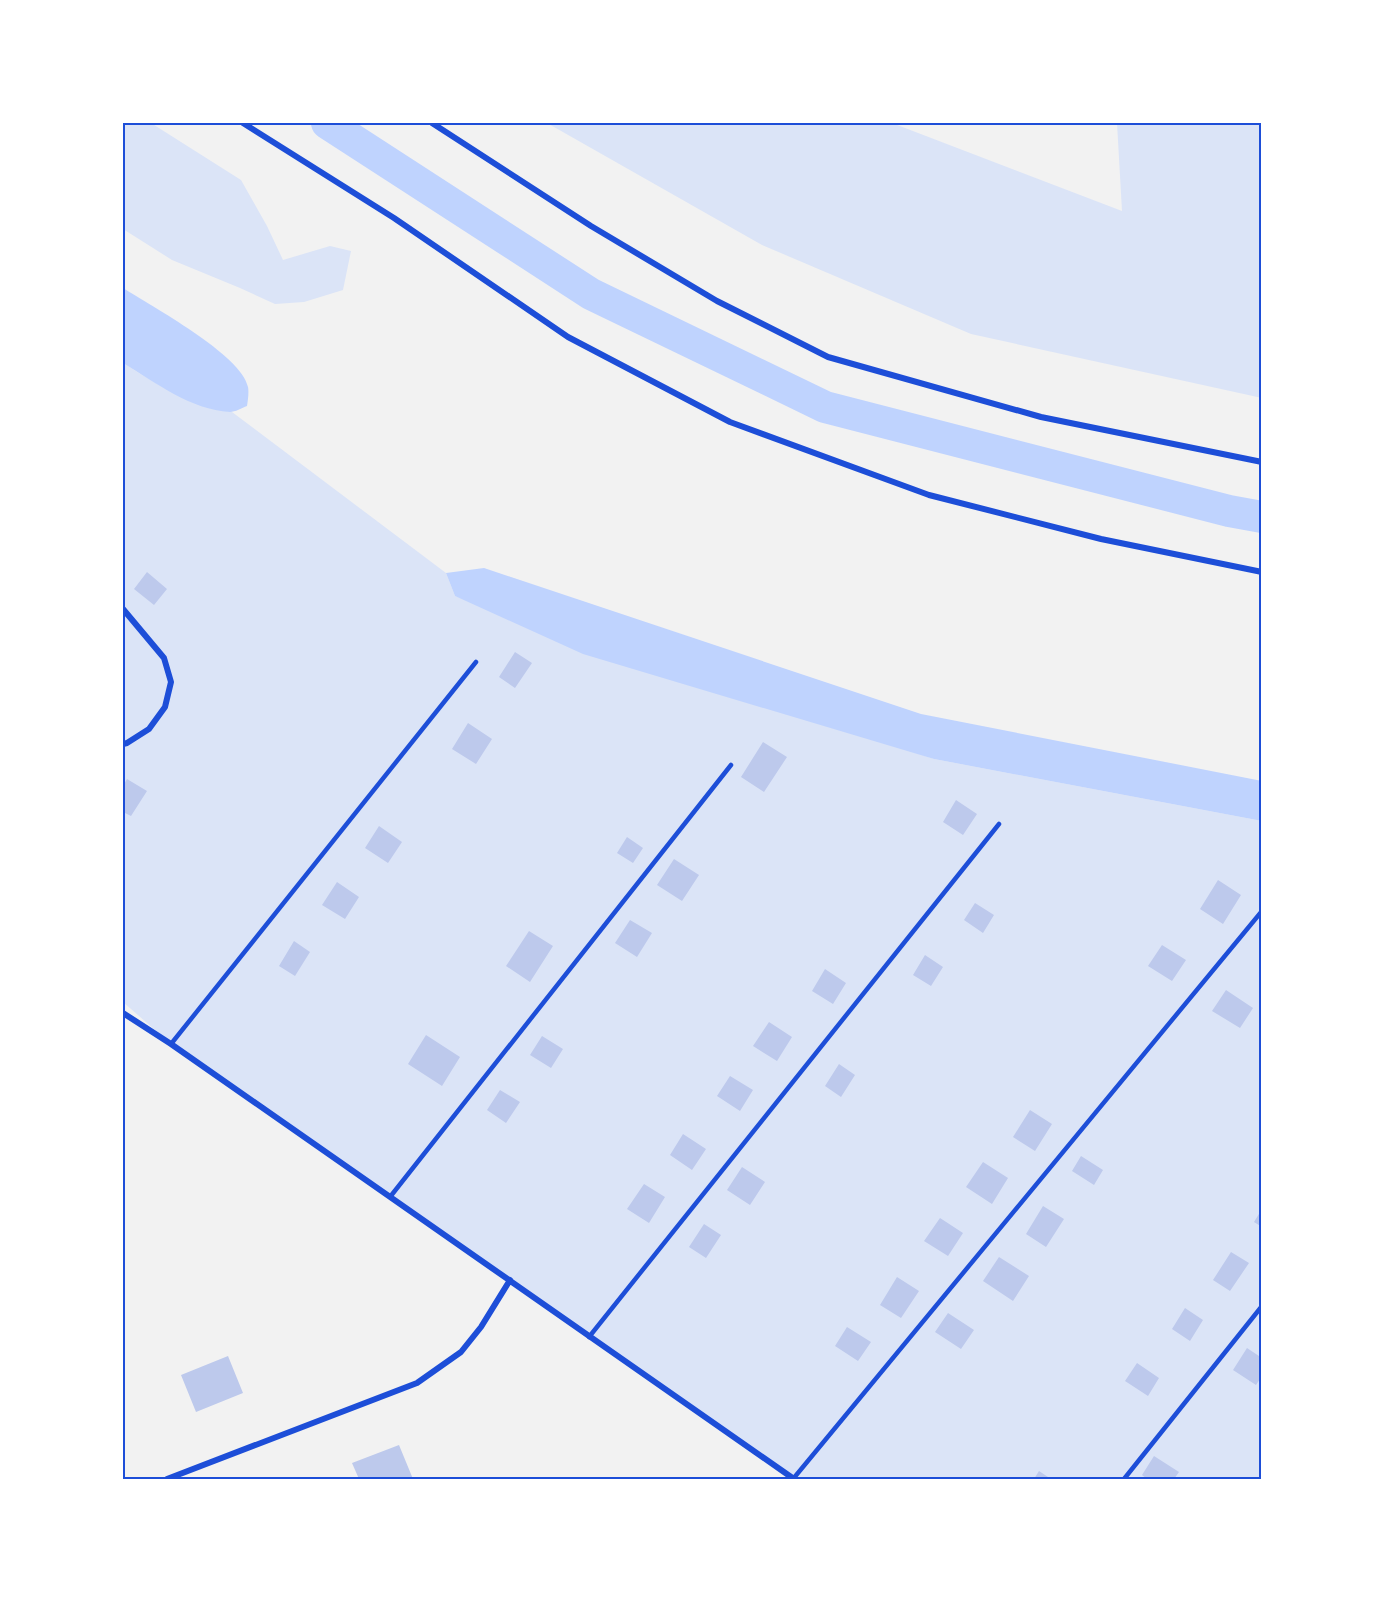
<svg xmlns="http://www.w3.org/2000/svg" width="1385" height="1602" font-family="'Exo 2',sans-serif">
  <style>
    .green { fill: #dbe4f7 }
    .water { fill: #bfd3fe }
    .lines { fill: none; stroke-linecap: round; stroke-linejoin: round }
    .canal { stroke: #bfd3fe; stroke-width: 32 }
    .building { fill: #bdc9ec }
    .service { stroke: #1d4ed8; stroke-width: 4.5 }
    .minor { stroke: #1d4ed8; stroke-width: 6 }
    .neatline { fill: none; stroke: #1d4ed8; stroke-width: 2 }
  </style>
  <rect width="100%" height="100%" fill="#f2f2f2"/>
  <path class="green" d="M123 123H151L241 180 267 226 283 260 330 246 351 251 343 290 304 302 275 304 240 288 172 260 123 229Z
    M547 123H892L1122 211 1117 123H1262V398L971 334 762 245Z
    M123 363C160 386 188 404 232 412L446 573 455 596 934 759 1262 821V1479H794L171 1044 123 1002Z"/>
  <path class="water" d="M123 288C151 306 242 355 248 387 249 392 248 400 247 406 242 408 235 412 230 412 191 410 155 382 123 363Z
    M484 568 921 714 1262 781V821L934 759 583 654 455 596 446 573Z"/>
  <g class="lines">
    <path class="canal" d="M327 123 591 294 825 407 1229 511 1262 517"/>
  </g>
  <path class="building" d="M147 572 167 589 154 605 134 589Z
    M515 652 532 663 515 688 499 677Z
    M468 723 492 739 476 764 452 749Z
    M763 742 787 757 764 792 741 777Z
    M127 779 147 791 131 816 123 812V786Z
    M956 800 977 814 963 835 943 822Z
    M379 826 402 842 388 863 365 848Z
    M627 837 643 848 633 863 617 853Z
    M674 859 699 875 682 901 657 885Z
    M1218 880 1241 895 1223 924 1200 909Z
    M337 882 359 897 345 919 322 905Z
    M975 903 994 915 983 933 964 920Z
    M630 920 652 933 637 957 615 943Z
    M529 931 553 946 530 982 506 966Z
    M294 941 310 952 295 976 279 966Z
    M1162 945 1186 960 1172 981 1148 966Z
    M925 955 943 967 931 986 913 975Z
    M825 969 846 983 833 1004 812 991Z
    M1226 990 1253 1008 1240 1028 1212 1011Z
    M769 1022 792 1037 777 1061 753 1046Z
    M426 1035 460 1057 442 1086 408 1064Z
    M542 1036 563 1049 551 1068 530 1055Z
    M839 1064 855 1075 841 1097 825 1086Z
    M730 1076 753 1090 740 1111 717 1096Z
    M500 1090 520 1102 506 1123 487 1110Z
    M1030 1110 1052 1124 1035 1151 1013 1137Z
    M683 1134 706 1149 692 1170 670 1155Z
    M1081 1156 1103 1170 1094 1185 1072 1171Z
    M983 1162 1008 1178 992 1204 966 1187Z
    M742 1167 765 1182 750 1205 727 1190Z
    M644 1184 665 1197 649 1223 627 1209Z
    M1043 1206 1064 1219 1046 1247 1026 1234Z
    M1262 1209V1227L1254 1222Z
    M940 1218 963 1233 948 1256 924 1241Z
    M704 1224 721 1235 706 1258 689 1247Z
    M1231 1252 1249 1263 1230 1291 1213 1280Z
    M999 1257 1029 1276 1013 1301 983 1281Z
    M897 1277 919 1291 901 1318 880 1305Z
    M1185 1308 1203 1320 1190 1341 1172 1329Z
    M948 1313 974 1330 961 1349 935 1332Z
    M847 1327 871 1342 858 1361 835 1346Z
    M1247 1348 1262 1358V1376L1256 1385 1233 1370Z
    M228 1356 243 1393 196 1412 181 1375Z
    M1137 1363 1159 1378 1148 1396 1125 1381Z
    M399 1445 413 1479H359L352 1463Z
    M1154 1456 1179 1472 1174 1479H1147L1142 1475Z
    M1039 1471 1051 1479H1034Z"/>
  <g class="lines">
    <path class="service" d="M171 1044 476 662
      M390 1197 731 765
      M589 1337 999 824
      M793 1479 1262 911
      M1124 1479 1262 1306"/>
    <path class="minor" d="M243 123 394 218 568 337 730 422 929 495 1101 539 1262 572
      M432 123 591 226 717 301 828 357 1041 417 1262 462
      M123 609 164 658 171 682 165 707 149 729 127 743 123 744
      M123 1013 171 1044 794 1479
      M167 1479 417 1383 461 1352 481 1327 510 1280"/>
  </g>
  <rect width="1385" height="1602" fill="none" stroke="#ffffff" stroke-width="249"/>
  <rect x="124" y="124" width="1136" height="1354" class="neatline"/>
</svg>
